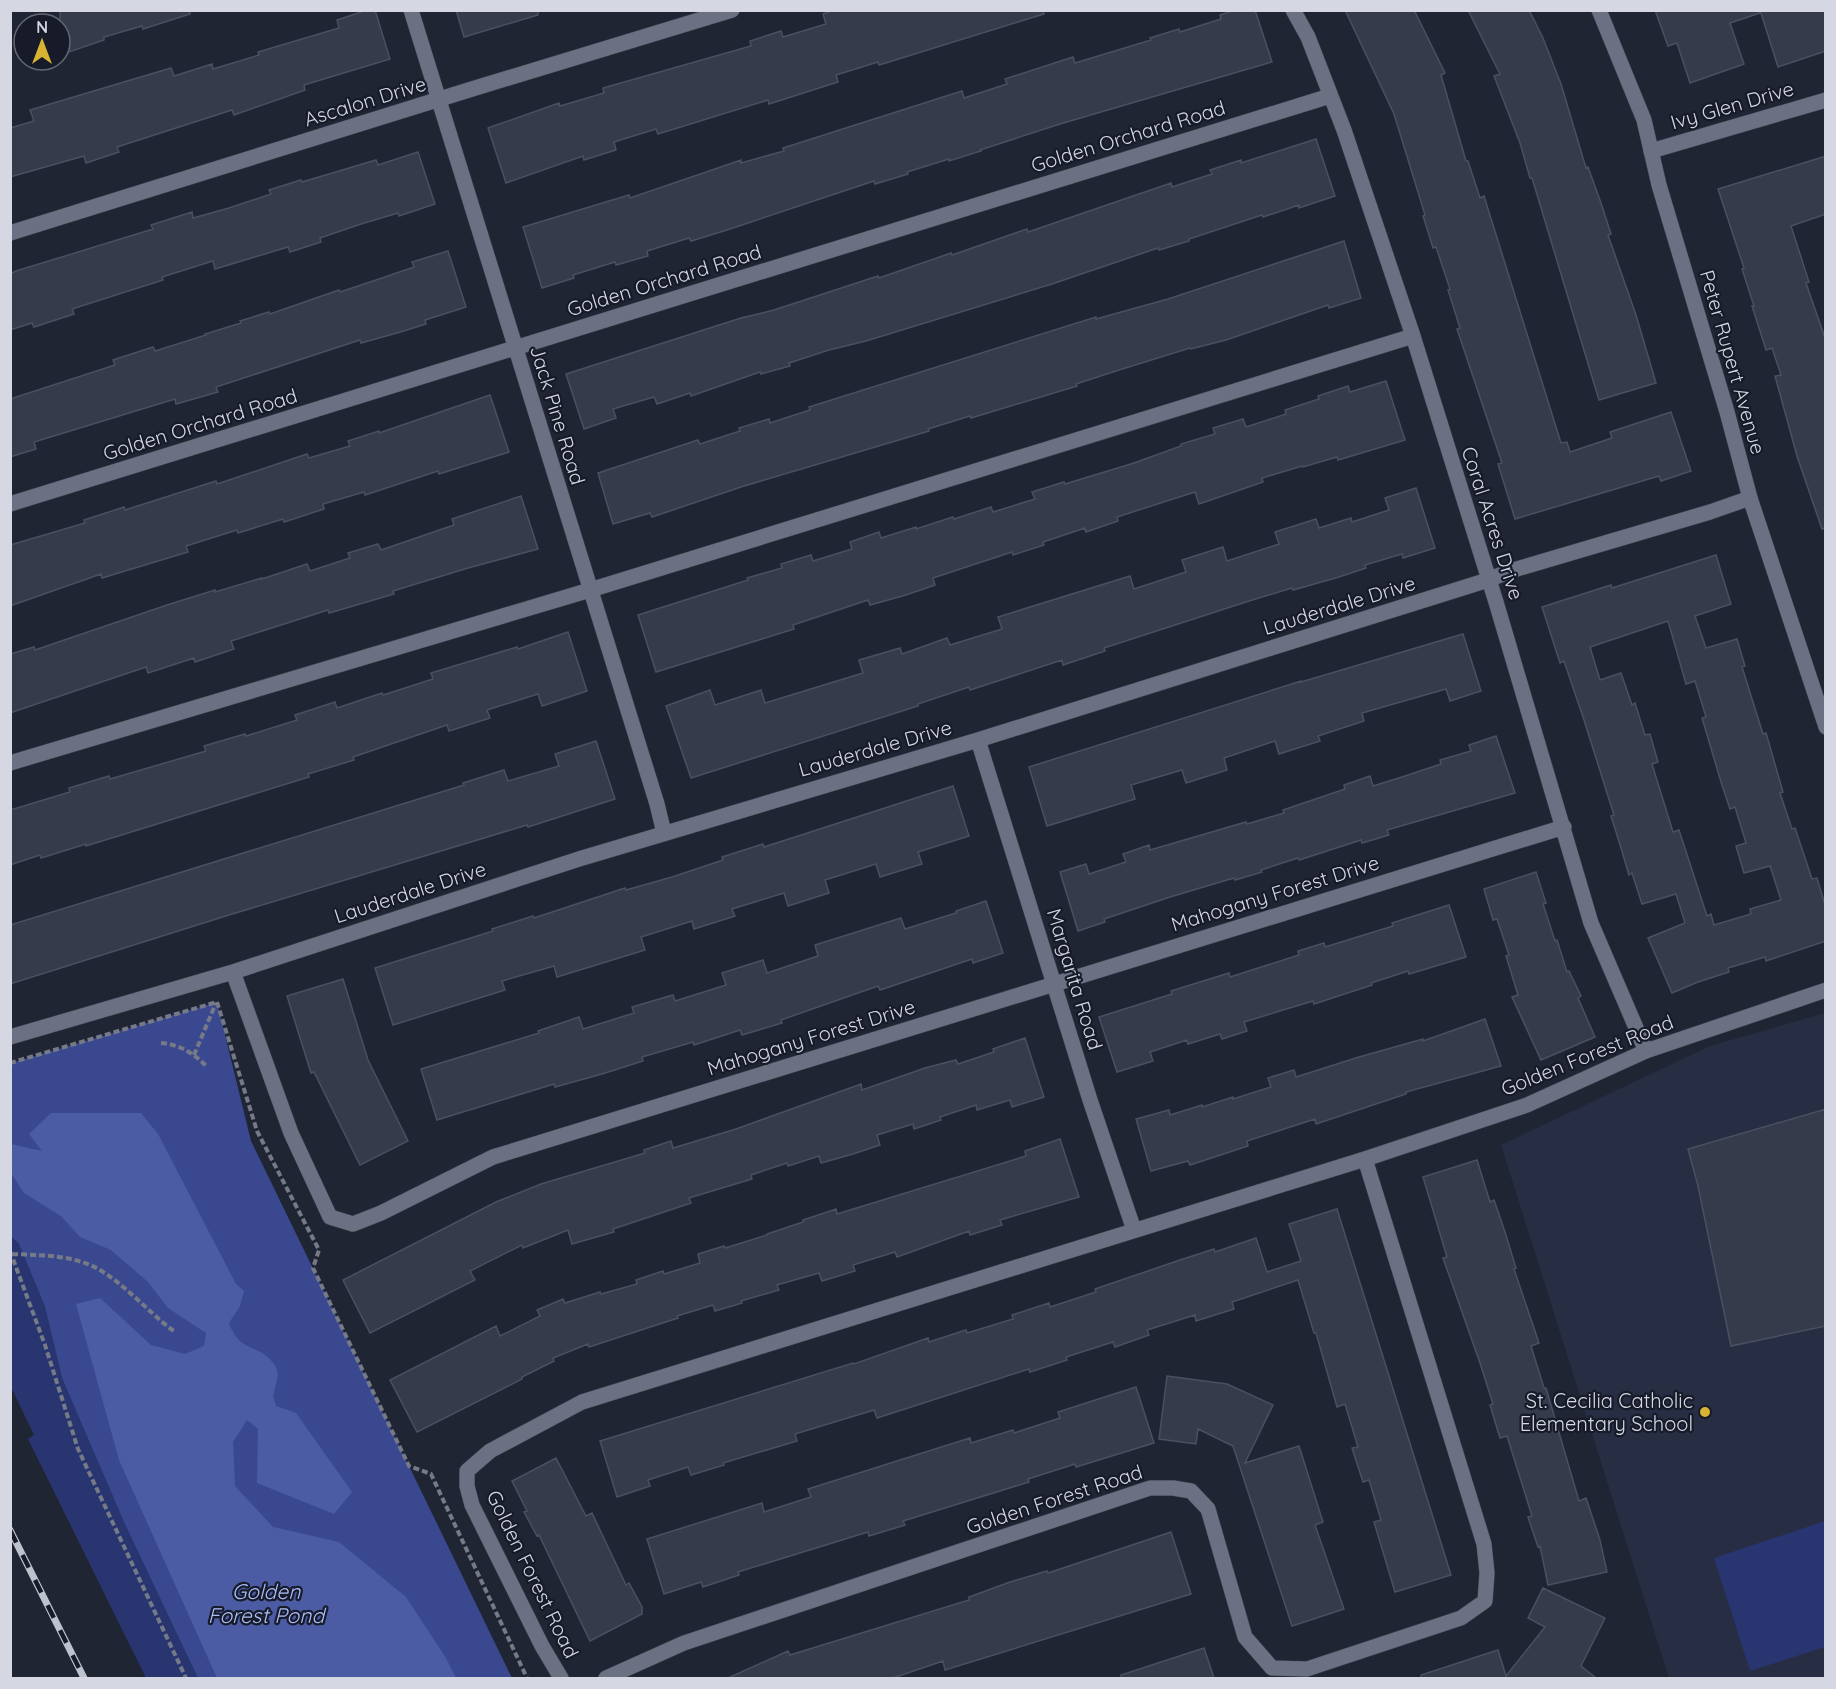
<svg xmlns="http://www.w3.org/2000/svg" width="1836" height="1689" font-family="Quicksand,sans-serif">
  <style>
    .built { fill: #272d42 }
    .green { fill: #293570 }
    .forest { fill: #3a498f }
    .water { fill: #4b5ca4 }
    .building { fill: #363b4b; stroke: #4a5061; stroke-width: 1.5; fill-rule: evenodd }
    .lines { fill: none; stroke-linecap: round; stroke-linejoin: round }
    .street-casing { stroke: #3f434f; stroke-width: 16 }
    .secondary-casing { stroke: #3f434f; stroke-width: 16 }
    .path { stroke: #767a87; stroke-width: 4; stroke-dasharray: 6 3; stroke-linecap: butt }
    .street { stroke: #6b7183; stroke-width: 15 }
    .secondary { stroke: #6b7183; stroke-width: 15 }
    .rail-casing { stroke: #bec2cc; stroke-width: 7 }
    .rail { stroke: #171b29; stroke-width: 4.5; stroke-dasharray: 14; stroke-linecap: butt }
    .poi-dot { fill: #d9b334; stroke: #171b29; stroke-width: 2 }
    .labels { text-anchor: middle; dominant-baseline: central; stroke-width: 4.5; stroke-linejoin: round; paint-order: stroke }
    .street-label { font-size: 20px; fill: #d5d8e2; stroke: #171b29 }
    .poi-label { font-size: 20px; fill: #d5d8e2; stroke: #171b29; text-anchor: end }
    .water-label { font-size: 21px; font-style: italic; fill: #acbefa; stroke: #171b29 }
  </style>
  <rect width="100%" height="100%" fill="#202534"/>
  <path class="built" d="M1825 1013V1678H1669L1501 1145 1710 1046Z"/>
  <path class="green" d="M10 1235 19 1244 45 1307 62 1378 198 1678H146L28 1439 34 1435 11 1387Z
    M1825 1521V1647L1750 1671 1714 1558Z"/>
  <path class="forest" d="M217 1002 251 1141 512 1678H198L125 1524 62 1378 45 1307 19 1244 11 1236V1063Z"/>
  <path class="water" d="M51 1113H141L158 1134 236 1284 244 1291 240 1306 229 1323C240 1354 259 1343 274 1364 281 1374 276 1382 274 1392 272 1396 275 1401 276 1406L296 1413 352 1492 334 1514 257 1483 258 1429 247 1420 233 1442 235 1486 273 1527 339 1542 406 1597 446 1658 456 1678H217L119 1460 76 1304 100 1298 151 1345 185 1354 204 1346 206 1333 168 1308 148 1282 111 1250 80 1237 61 1216 24 1193 11 1173V1144L42 1151 29 1134Z"/>
  <path class="building" d="M60 10H190V14L143 29 142 26 104 37V40L60 55Z
    M367 10H375L390 59 304 85 305 90 234 115 232 110 117 147 119 152 86 163 84 156 10 177V128L34 121 30 110 171 68 174 76 212 64 213 69 259 55 258 52 339 28 337 20Z
    M456 10H538V15L464 37Z
    M834 10H1043L1044 14 879 65 878 62 836 75 838 82 769 104 768 100 658 134 656 129 614 142 616 150 584 160 583 156 506 183 488 128 559 103 560 106 604 93 603 88 751 46 750 41 781 31 783 37 826 24 823 14Z
    M1235 10H1255L1272 62 1060 124 980 150 981 151 949 161V159L907 172 908 174 875 184 874 181 727 230 691 241 689 238 647 251 648 256 616 265 615 262 573 275 574 278 542 288 523 227 629 195 630 198 741 160V163L784 151 783 148 962 91 964 98 1007 84 1005 79 1073 57 1075 63 1151 40 1150 38 1179 29 1180 32 1221 19 1220 15Z
    M1345 10H1414L1445 73 1441 75 1466 161H1468L1480 198 1484 196 1561 443 1567 442 1570 452 1612 438 1610 432 1671 412 1691 471 1661 481 1659 476 1515 519 1498 464 1502 463 1457 329 1460 328 1448 290 1450 289 1436 247 1433 248 1423 216 1425 215 1394 114Z
    M1468 10H1529L1543 38 1561 84 1586 168 1588 167 1601 203 1611 234 1608 235 1636 315 1656 383 1599 400 1532 178H1530L1520 143 1494 76 1500 74Z
    M1655 10H1759L1760 13 1730 23 1744 64 1690 83 1677 43 1668 46Z
    M1760 10H1826V51L1778 67Z
    M1316 139 1335 196 1299 208V205L1263 217 1262 215 1189 239V241L1159 250 1158 248 1052 284 866 341 829 350 789 363 790 366 761 374 760 372 691 396 690 393 657 404 654 397 613 409 616 418 584 429 566 374 741 318 774 310 878 276 879 278 951 253 952 255 1027 229 1028 232 1171 183 1172 187 1212 174 1210 170 1241 160V163Z
    M418 152 435 204 399 216 398 213 361 224 320 238 321 242 290 252 288 247 215 269 213 261 162 277 163 280 72 309 74 314 34 327 32 323 10 330V274L16 271 153 229 151 225 192 212 193 218 229 208 271 194 269 190 301 180 302 182 376 160 378 165Z
    M1826 156V214L1791 226 1809 282 1806 283 1826 341V528L1822 529 1797 456 1775 376 1781 375 1772 348 1766 350 1752 306H1754L1742 269 1744 268 1718 189Z
    M1344 241 1361 298 1329 308 1328 305 1226 340 1191 349 1190 348 1119 370 1076 384 1077 386 971 418 970 416 928 429 929 431 741 487 652 517 650 513 613 524 598 473 698 440 700 444 740 431 739 428 769 419 770 423 810 410 809 407 1096 317V319L1168 299Z
    M448 251 466 307 425 320 426 324 397 333 361 343 360 340 216 387 218 392 176 404 175 399 34 442 36 449 10 457V399L115 365 113 360 153 347 155 351 206 335 205 334 241 323 240 321 269 312 270 314 339 290 340 292 379 279 414 267 412 262Z
    M1386 381 1405 440 1338 460 1337 457 1303 467 1302 466 1262 478 1263 482 1199 504 1195 492 1117 517 1118 521 1086 532 1085 528 1043 542 1044 545 1013 555 1012 552 933 578 935 585 906 595 870 605 868 600 793 625 794 629 656 672 638 615 748 580 747 578 782 568 781 564 811 555 813 561 852 549 850 542 879 532 881 538 916 527V529L953 517 954 519 991 507 993 512 1035 499 1032 492 1064 482 1065 484 1134 463 1181 446V444L1215 434 1213 428 1243 419 1246 427 1286 414 1285 410 1319 399 1318 396 1348 386 1350 392Z
    M490 395 509 452 439 474 438 471 365 495 364 492 323 504 324 509 284 522 283 519 238 533 237 530 186 546 188 552 102 578 101 574 10 606V545L85 523 84 520 124 507 125 510 216 481 217 484 307 454 309 458 350 446 348 441 379 431V433Z
    M1416 488 1435 548 1403 558 1402 554 1365 565 1366 568 1339 577 1293 590 1292 588 1246 602 1104 648 1105 651 1063 665 1062 660 970 690 969 687 918 704V706L691 778 666 706 710 690 715 705 761 690 765 703 863 673 859 660 900 648 902 654 947 638 950 645 1002 629 998 617 1130 576 1134 589 1186 572 1182 560 1223 547 1227 561 1279 544 1275 532 1316 519 1319 528 1351 518 1352 522 1389 510 1385 498Z
    M521 496 538 549 468 568 393 591 394 594 329 613 328 610 231 641 234 649 195 662 194 658 148 673 146 667 10 713V654L34 647 35 650 170 604 215 590V592L262 578V579L307 564 310 571 350 558 348 553 378 544 381 550 454 525 452 519Z
    M1716 555 1731 604 1695 616 1706 648 1737 639 1745 666 1742 667 1763 734 1766 733 1783 792 1780 793 1792 829 1795 828 1812 879 1817 878 1826 908V941L1766 961 1765 957 1728 968 1729 972 1698 982 1672 993 1648 938 1685 923 1676 894 1642 904 1632 873 1629 875 1621 848 1611 816 1614 815 1584 720 1564 661 1560 663 1542 607 1611 585 1612 588ZM1668 621 1686 684 1695 681 1706 717 1702 718 1721 782 1730 809 1735 807 1746 843 1736 846 1744 873 1770 866 1781 900 1750 909 1751 914 1714 925 1711 914 1707 916 1679 830 1673 832 1652 764 1658 762 1650 734 1645 735 1635 703 1632 705 1621 673 1600 680 1590 647Z
    M568 632 587 691 542 706 538 694 487 710 490 718 449 731 447 725 353 757 354 760 308 774 309 777 86 846V844L41 858 40 855 10 865V810L70 792 69 788 109 776 110 779 206 751 204 746 245 734 246 736 297 720 295 715 335 702 337 708 382 693 383 695 433 679 431 673 517 647 518 649Z
    M1463 634 1481 691 1450 701 1446 689 1362 713 1364 721 1318 736 1320 741 1279 754 1275 741 1224 758 1227 770 1186 783 1182 770 1131 785 1135 799 1047 826 1029 767 1301 681V682Z
    M1496 736 1515 793 1387 830 1389 835 1362 843 1361 840 1299 860 1298 858 1261 870 1262 872 1235 880 1234 878 1170 897 1104 919 1105 922 1078 931 1060 872 1086 864 1089 874 1126 862 1123 854 1149 845 1150 850 1246 822 1247 824 1284 813 1283 810 1345 789 1344 785 1370 776 1373 786 1405 776 1441 764 1440 760 1471 751 1469 745Z
    M596 741 615 799 528 827 527 825 229 915 10 984V925L464 785 463 783 504 770 508 781 559 766 555 754Z
    M953 786 969 836 918 852 922 864 880 877 876 864 825 880 829 893 788 906 784 893 732 909 735 916 694 929 692 921 641 937 645 950 557 977 554 966 502 981 505 990 393 1025 375 968 493 931 492 929 533 916 534 918 625 888 626 890 672 877 723 860 722 857 763 844 764 847Z
    M1536 872 1546 903 1543 904 1555 941 1557 940 1567 972 1569 971 1581 996 1578 998 1595 1037 1541 1060 1512 997 1518 995 1506 956 1509 955 1497 919 1493 920 1484 889Z
    M986 901 1003 953 973 963 972 959 880 990 878 986 781 1020 782 1023 742 1035 740 1030 694 1045 693 1042 642 1057 643 1061 602 1074 555 1087 554 1084 437 1120 421 1069 539 1033 538 1031 579 1017 583 1029 634 1013 632 1007 673 995 675 1001 726 985 722 973 763 960 767 973 818 956 815 945 901 918 905 929 956 913V911Z
    M1449 905 1466 957 1409 974 1408 971 1371 983 1372 985 1314 1004 1313 1001 1244 1022 1247 1031 1222 1039 1220 1034 1188 1044 1187 1040 1150 1052 1153 1061 1117 1072 1099 1017 1172 994 1171 991 1229 973 1230 977 1299 955 1298 951 1324 943 1325 947 1393 926 1392 923Z
    M343 979 368 1060 408 1141 360 1165 314 1072 311 1073 287 996Z
    M1485 1019 1501 1066 1406 1092V1094L1316 1124 1315 1119 1278 1131 1247 1141 1248 1146 1190 1165 1188 1161 1151 1171 1136 1119 1169 1110 1170 1115 1202 1105V1107L1233 1097V1099L1271 1087 1268 1078 1294 1070 1296 1077 1359 1057 1423 1039V1041Z
    M1025 1038 1044 1097 1012 1107 1010 1100 977 1110 976 1105 940 1117 941 1120 914 1129 913 1124 877 1135 880 1145 853 1154 821 1163 819 1156 788 1166 787 1163 751 1175 752 1179 689 1198 691 1203 613 1229 614 1232 572 1244 568 1230 523 1248 522 1245 470 1271 475 1280 370 1333 343 1280 496 1202 541 1184 645 1153 644 1150 671 1141 673 1148 736 1129 861 1084 862 1090 925 1068 956 1060 958 1064 994 1052 993 1049Z
    M1826 1109V1326L1731 1346 1698 1186 1688 1149Z
    M1060 1139 1079 1197 1000 1220 1002 1225 970 1235 969 1231 897 1257 895 1252 853 1265 855 1271 822 1281 819 1273 777 1285 779 1290 741 1301 742 1303 715 1311 713 1305 677 1316 678 1318 589 1347 588 1344 553 1358 554 1361 522 1377V1379L417 1432 390 1380 496 1326 500 1336 540 1316 537 1310 563 1299 565 1303 600 1292 601 1294 637 1284 636 1280 663 1271 664 1274 700 1263 698 1254 724 1246 725 1248 767 1235V1234L803 1222V1220L836 1209 837 1214 1026 1156 1025 1151Z
    M1477 1160 1490 1202 1494 1200 1505 1232 1516 1268 1514 1269 1539 1343 1531 1346 1544 1388H1546L1579 1501 1586 1498 1600 1540 1607 1572 1548 1585 1540 1546 1538 1547 1528 1517 1532 1516 1507 1436 1500 1438 1490 1405 1493 1404 1480 1363 1443 1258 1447 1257 1423 1177Z
    M1337 1209 1451 1575 1395 1592 1374 1522 1381 1520 1369 1480 1363 1482 1352 1448 1358 1447 1345 1404 1337 1407 1316 1333H1314L1298 1280 1232 1302 1234 1309 1196 1321 1195 1315 1147 1330 1149 1335 1115 1347 1113 1342 1066 1357 1067 1360 1030 1372 1029 1369 877 1418 874 1410 795 1434 797 1441 723 1463 724 1465 691 1475 688 1467 648 1480 650 1486 617 1497 600 1441 853 1363 854 1364 928 1338 929 1342 966 1330 967 1333 1013 1319 1012 1315 1049 1303 1050 1307 1096 1292 1095 1289 1177 1261 1214 1249 1215 1252 1256 1238 1267 1272 1301 1261 1289 1224Z
    M1167 1376 1227 1384 1273 1405 1245 1463 1299 1446 1323 1522 1315 1525 1344 1609 1292 1626 1233 1446 1198 1429 1196 1444 1159 1439Z
    M1136 1387 1154 1443 1076 1467 1075 1464 1028 1479 1029 1482 903 1521 905 1525 869 1536 868 1532 738 1572 739 1575 703 1587 701 1582 664 1594 647 1539 762 1503 764 1512 811 1497 808 1489 970 1438 971 1443 1013 1430 1014 1433 1060 1418 1058 1412Z
    M556 1458 586 1516 592 1513 626 1585 629 1583 642 1607V1614L590 1641 539 1535 537 1536 524 1512 527 1511 512 1481Z
    M1171 1532 1191 1594 945 1670 943 1661 893 1678H728L788 1651 790 1655 969 1600V1597L1010 1582 1047 1571 1048 1573Z
    M1543 1588 1605 1618 1581 1666 1596 1678H1421V1675L1498 1650 1506 1676 1545 1627 1528 1618Z
    M1204 1648 1214 1678H1121V1675Z"/>
  <g class="lines">
    <defs>
      <path id="street" d="M411 10 657 804 664 833
        M1293 10 1308 37 1344 130 1413 336 1496 602 1591 923 1646 1051
        M1651 151 1826 100
        M10 233 472 89 732 10
        M10 504 1330 96
        M978 740 1090 1100 1134 1230
        M10 763 590 590 1413 336
        M233 972 291 1133 330 1217 353 1224 381 1213 493 1157 1564 827
        M10 1037 233 972 579 859 978 740 1488 580 1510 571 1710 512 1750 498
        M561 1678 542 1646 472 1505 467 1486V1471L490 1451 582 1402 1365 1159 1527 1105 1646 1051 1826 990
        M606 1678 684 1643 1150 1488H1173L1191 1491 1208 1509 1245 1637 1272 1668 1307 1669 1461 1618 1485 1601 1487 1573 1484 1544 1365 1159"/>
      <path id="secondary" d="M1599 10 1644 120 1659 185 1727 412 1750 498 1826 727"/>
    </defs>
    <use href="#street" class="street-casing"/>
    <use href="#secondary" class="secondary-casing"/>
    <path class="path" d="M217 1002 257 1131 319 1250 313 1268 409 1466 431 1474 527 1678
      M161 1043C179 1044 195 1054 207 1067
      M194 1055 216 1003
      M10 1063 217 1002
      M10 1251 45 1345 78 1449 186 1678
      M12 1254C36 1255 60 1255 82 1262 114 1271 147 1312 175 1332"/>
    <use href="#street" class="street"/>
    <use href="#secondary" class="secondary"/>
    <defs>
      <path id="rail" d="M10 1530 84 1678"/>
    </defs>
    <use href="#rail" class="rail-casing"/>
    <use href="#rail" class="rail"/>
  </g>
  <circle class="poi-dot" cx="1705" cy="1412" r="6"/>
  <g class="labels">
    <g class="street-label">
      <text transform="translate(365 101) rotate(-17)">Ascalon Drive</text>
      <text transform="translate(1732 105) rotate(-16)">Ivy Glen Drive</text>
      <text transform="translate(1128 136) rotate(-17)">Golden Orchard Road</text>
      <text transform="translate(664 280) rotate(-17)">Golden Orchard Road</text>
      <text transform="translate(1733 362) rotate(74)">Peter Rupert Avenue</text>
      <text transform="translate(558 415) rotate(73)">Jack Pine Road</text>
      <text transform="translate(200 424) rotate(-17)">Golden Orchard Road</text>
      <text transform="translate(1493 523) rotate(72)">Coral Acres Drive</text>
      <text transform="translate(1339 605) rotate(-17)">Lauderdale Drive</text>
      <text transform="translate(875 748) rotate(-16)">Lauderdale Drive</text>
      <text transform="translate(410 892) rotate(-18)">Lauderdale Drive</text>
      <text transform="translate(1275 893) rotate(-17)">Mahogany Forest Drive</text>
      <text transform="translate(1075 979) rotate(73)">Margarita Road</text>
      <text transform="translate(811 1037) rotate(-17)">Mahogany Forest Drive</text>
      <text transform="translate(1587 1055) rotate(-22)">Golden Forest Road</text>
      <text transform="translate(1054 1499) rotate(-18)">Golden Forest Road</text>
      <text transform="translate(533 1574) rotate(64)">Golden Forest Road</text>
    </g>
    <g class="poi-label">
      <text x="1693" y="1400">St. Cecilia Catholic<tspan x="1693" dy="23">Elementary School</tspan></text>
    </g>
    <g class="water-label">
      <text x="266" y="1591">Golden<tspan x="266" dy="24">Forest Pond</tspan></text>
    </g>
  </g>
  <rect width="1836" height="1689" fill="none" stroke="#d5d8e2" stroke-width="24"/>
  <g transform="translate(42 42)"><circle r="28" fill="#171b29" stroke="#636773" stroke-width="1.5"/>
  <path d="M0-4.5L10 22L0 15L-10 22Z" fill="#d9b334"/>
  <text y="-9" font-size="16" font-weight="bold" text-anchor="middle" fill="#d5d8e2">N</text>
  </g>
</svg>
